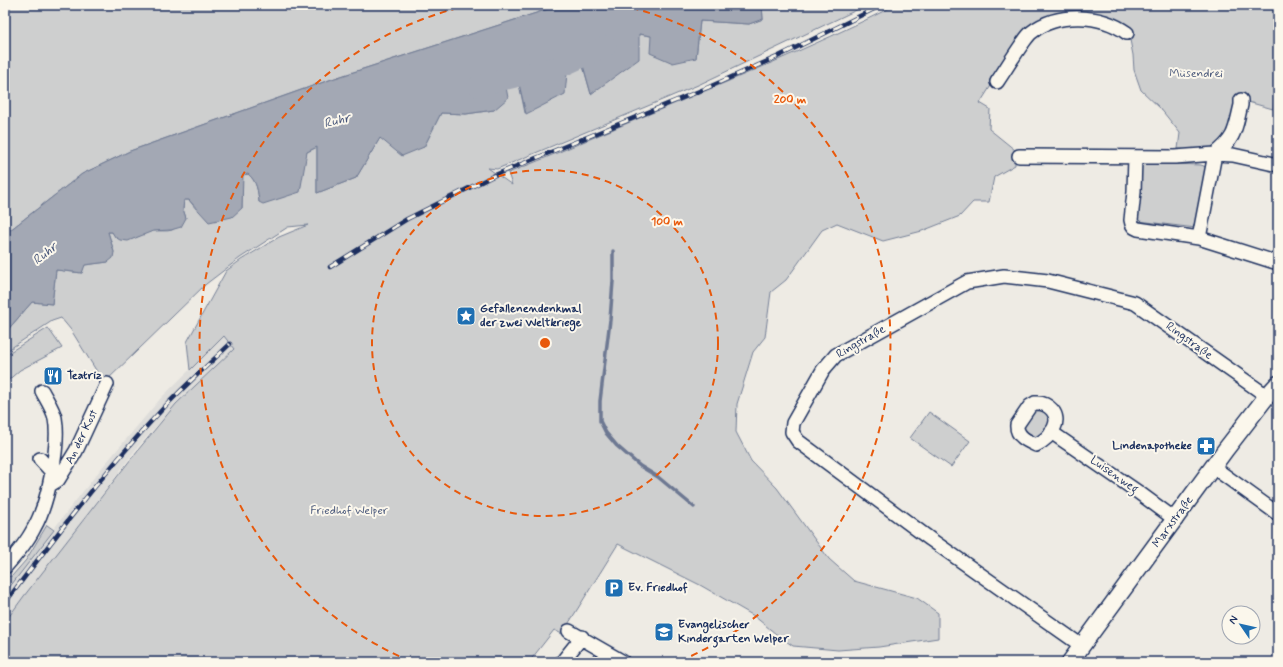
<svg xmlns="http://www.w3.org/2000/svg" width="1283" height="667" font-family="Mynerve,sans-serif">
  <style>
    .built { fill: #deddda }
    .green { fill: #cecfcf; stroke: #747f96 }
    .water { fill: #a3a8b4; stroke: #6d7892 }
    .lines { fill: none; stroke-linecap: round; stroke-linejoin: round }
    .stream { stroke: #6d7892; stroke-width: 3.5 }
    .river { stroke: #a3a8b4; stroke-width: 21 }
    .minor-casing { stroke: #1b2f5e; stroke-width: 16 }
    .tertiary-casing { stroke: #1b2f5e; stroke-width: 19 }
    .minor { stroke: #fbf7ec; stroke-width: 13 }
    .tertiary { stroke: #fbf7ec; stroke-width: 16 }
    .rail-casing { stroke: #1b2f5e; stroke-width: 4.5 }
    .rail { stroke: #fbf7ec; stroke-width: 3; stroke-dasharray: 9; stroke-linecap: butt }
    .ring { fill: none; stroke: #e8590c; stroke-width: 2; stroke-dasharray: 7 5 }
    .labels { text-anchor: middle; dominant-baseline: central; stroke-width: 4; stroke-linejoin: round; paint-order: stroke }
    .park-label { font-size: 12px; fill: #48577a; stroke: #fbf7ec }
    .poi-label { font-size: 12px; font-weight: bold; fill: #1b2f5e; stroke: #fbf7ec; text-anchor: start }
    .street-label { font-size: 12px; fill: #1b2f5e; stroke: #fbf7ec }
    .water-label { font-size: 13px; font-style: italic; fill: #445378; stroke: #fbf7ec }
    .centre { fill: #e8590c; stroke: #fbf7ec; stroke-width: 2 }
    .ring-label { font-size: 12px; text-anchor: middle; font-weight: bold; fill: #e8590c; stroke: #fbf7ec; stroke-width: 4; stroke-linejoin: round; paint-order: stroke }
  </style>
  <rect width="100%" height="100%" fill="#eeebe4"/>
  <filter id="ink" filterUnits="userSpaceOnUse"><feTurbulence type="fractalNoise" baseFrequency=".025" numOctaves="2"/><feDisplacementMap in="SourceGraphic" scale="8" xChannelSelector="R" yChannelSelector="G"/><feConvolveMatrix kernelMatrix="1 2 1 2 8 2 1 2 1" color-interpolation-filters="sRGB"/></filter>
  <g filter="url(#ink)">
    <path class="built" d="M224 336 234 349 175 405 137 448 54 559 5 622V582L33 555 100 470 161 398Z"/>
    <path class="green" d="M5 5H561L335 78 130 151 82 174 5 234Z
      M762 5H867L698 85 497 169 488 168 512 185 508 173C549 157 589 139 630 122 719 85 809 49 896 5H1278V86L1273 109 1241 100 1231 128 1215 148 1193 150 1178 149 1180 133 1160 108 1141 90 1134 70 1133 55 1127 25 1101 15 1078 11 1045 19 1023 35 980 103 990 109 989 129 1015 150V165L994 177 989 202H973L960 216 922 231 883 241 837 223 822 230 786 280 771 292 765 337 753 352 737 404 736 432 751 461 777 488 829 559 854 581 917 598 938 613V638L879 647 838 650 793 646 776 634 754 616 700 585 618 544 562 634 554 630 529 662H5V622L24 596 138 450 176 404 234 349 224 336 190 370 187 342 226 271 241 260 279 237 308 225 288 227 240 258 206 284 104 383 71 330 61 318 52 321 5 352V333L32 302 52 304 56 270 82 273 84 265 108 262 114 252 108 232H112C125 249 137 234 153 231 159 230 167 232 172 230 177 228 182 221 186 218L183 209 184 200H189L196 209 242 208V175L248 174C257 181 258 191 259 202L307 152 317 147V193L356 178 380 138 424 147 441 113 466 114 494 110 504 76 517 74 525 113 568 63 581 59 591 94 639 34 651 36 696 58 700 21 749 24 763 19Z
      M1142 163 1201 165 1206 167 1196 228 1139 221 1137 218V174Z
      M48 328 62 348 20 370 5 383V355Z
      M1034 408 1047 411 1051 420 1046 430 1036 438 1024 433 1023 422Z
      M929 412 970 441 951 467 910 438Z
      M47 525 54 530 5 593V577L12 576 26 560Z"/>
    <path class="water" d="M561 5H762L763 19 749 24 700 21 696 58 673 63 650 53 651 36 639 34V59L591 94 581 58 568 63 565 94 538 108 526 114 517 75 504 76 508 98 494 110 466 114 441 113 424 147 402 156 380 138 356 178 317 193V147L307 152 300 192 263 204 259 202C258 192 257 181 248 174L243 175 242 208 232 217 209 222 189 200H184L183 209 186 218 181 227 171 230 153 231 128 241 120 240 115 237 112 232H108L114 252 113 258 108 262 85 265 82 273 56 270 52 304 32 302 5 333V234L82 174 130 151 335 78Z"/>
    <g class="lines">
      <path class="stream" d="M613 251V281L610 320 600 401V421L606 433 617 446 640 466 658 477 694 507"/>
      <path class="river" d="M478 86 565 65 606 46"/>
      <defs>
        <path id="minor" d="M997 82C1005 70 1013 57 1022 44 1025 40 1028 35 1032 32 1058 12 1101 14 1127 33
          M1241 100V105C1235 129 1236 138 1215 154L1233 155 1278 165
          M1019 156 1175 157 1215 154 1199 238
          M1135 157 1134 192 1131 220 1132 224 1134 227 1138 229 1199 238 1278 263
          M1035 403C1048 402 1061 414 1054 428 1050 436 1044 441 1036 445 1027 441 1016 436 1017 425L1030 406Z
          M1051 432 1138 492 1176 520
          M40 459 52 472
          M1213 467 1278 514
          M50 485 58 480 76 451 107 384
          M5 567C16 555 27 542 34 528 48 504 60 445 55 418 53 409 46 399 42 391
          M569 631 623 662
          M1082 646 930 539 798 441 792 432 793 423 823 370 836 355 967 282 1004 276 1048 281 1135 303 1267 396
          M562 662 582 637"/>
        <path id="tertiary" d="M1070 662 1226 449 1267 396 1278 384"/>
      </defs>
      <use href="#minor" class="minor-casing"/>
      <use href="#tertiary" class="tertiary-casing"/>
      <use href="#minor" class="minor"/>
      <use href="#tertiary" class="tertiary"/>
      <defs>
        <path id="rail" d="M330 267 407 219 495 175 709 87 777 57 882 5
          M5 603C54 538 103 473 158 414 181 389 206 367 230 344"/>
      </defs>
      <use href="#rail" class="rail-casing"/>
      <use href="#rail" class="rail"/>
    </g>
  </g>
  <g class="ring">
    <circle cx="545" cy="343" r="173"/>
    <path d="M410 661A346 346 0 0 1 470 5M620 5A346 346 0 0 1 680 661"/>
  </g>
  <defs>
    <symbol id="sight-square" viewBox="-11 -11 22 22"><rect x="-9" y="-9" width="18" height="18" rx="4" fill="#1f6fb2" stroke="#fbf7ec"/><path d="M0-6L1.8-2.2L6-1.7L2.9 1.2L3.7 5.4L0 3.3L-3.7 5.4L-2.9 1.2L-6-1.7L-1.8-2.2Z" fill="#fff"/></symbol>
    <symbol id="restaurant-square" viewBox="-11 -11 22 22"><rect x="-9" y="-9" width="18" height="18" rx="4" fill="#1f6fb2" stroke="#fbf7ec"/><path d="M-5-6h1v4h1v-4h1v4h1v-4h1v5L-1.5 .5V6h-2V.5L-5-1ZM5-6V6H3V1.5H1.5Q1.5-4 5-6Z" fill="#fff"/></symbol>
    <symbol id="pharmacy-square" viewBox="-11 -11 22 22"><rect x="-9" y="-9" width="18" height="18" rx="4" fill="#1f6fb2" stroke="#fbf7ec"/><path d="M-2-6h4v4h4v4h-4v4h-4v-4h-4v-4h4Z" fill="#fff"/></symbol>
    <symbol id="parking-square" viewBox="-11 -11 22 22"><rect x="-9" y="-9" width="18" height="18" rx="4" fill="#1f6fb2" stroke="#fbf7ec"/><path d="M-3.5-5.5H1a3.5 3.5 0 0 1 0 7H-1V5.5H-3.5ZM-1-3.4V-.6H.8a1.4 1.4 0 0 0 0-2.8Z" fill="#fff"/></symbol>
    <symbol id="school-square" viewBox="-11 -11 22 22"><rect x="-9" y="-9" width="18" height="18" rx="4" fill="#1f6fb2" stroke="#fbf7ec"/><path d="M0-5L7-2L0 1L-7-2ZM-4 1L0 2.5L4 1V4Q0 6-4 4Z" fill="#fff"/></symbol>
  </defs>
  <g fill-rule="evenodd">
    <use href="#sight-square" x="455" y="305" width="22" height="22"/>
    <use href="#restaurant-square" x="42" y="365" width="22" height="22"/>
    <use href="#pharmacy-square" x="1195" y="435" width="22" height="22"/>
    <use href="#parking-square" x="603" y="577" width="22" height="22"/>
    <use href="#school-square" x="653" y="621" width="22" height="22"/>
  </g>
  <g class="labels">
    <g class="park-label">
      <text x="1196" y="74">Müsendrei</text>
      <text x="349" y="511">Friedhof Welper</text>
    </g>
    <g class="poi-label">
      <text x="480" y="309">Gefallenendenkmal<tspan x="480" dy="14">der zwei Weltkriege</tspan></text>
      <text x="67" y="376">Teatriz</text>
      <text x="1192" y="446" text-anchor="end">Lindenapotheke</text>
      <text x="628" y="588">Ev. Friedhof</text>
      <text x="678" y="625">Evangelischer<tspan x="678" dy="14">Kindergarten Welper</tspan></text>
    </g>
    <g class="street-label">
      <text transform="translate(1189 341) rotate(36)">Ringstraße</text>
      <text transform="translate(861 342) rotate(-30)">Ringstraße</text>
      <text transform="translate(82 437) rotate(-64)">An der Kost</text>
      <text transform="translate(1114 475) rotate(35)">Luisenweg</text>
      <text transform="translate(1173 522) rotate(-54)">Marxstraße</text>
    </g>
    <g class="water-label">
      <text transform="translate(337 121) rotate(-14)">Ruhr</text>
      <text transform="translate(45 254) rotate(-38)">Ruhr</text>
    </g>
  </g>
  <circle cx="545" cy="343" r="6" class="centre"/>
  <g class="ring-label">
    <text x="790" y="103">200 m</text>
    <text x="667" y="225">100 m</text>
  </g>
  <rect width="1283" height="667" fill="none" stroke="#fbf7ec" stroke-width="20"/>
  <rect x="10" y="10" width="1263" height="647" fill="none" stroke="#1b2f5e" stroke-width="1.5" filter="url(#ink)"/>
  <g transform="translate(1241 625) rotate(304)"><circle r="19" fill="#fbf7ec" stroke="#a1a7b3"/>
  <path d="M0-3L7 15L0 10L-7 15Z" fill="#1f6fb2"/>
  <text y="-6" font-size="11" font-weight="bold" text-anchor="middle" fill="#1b2f5e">N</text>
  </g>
</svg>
